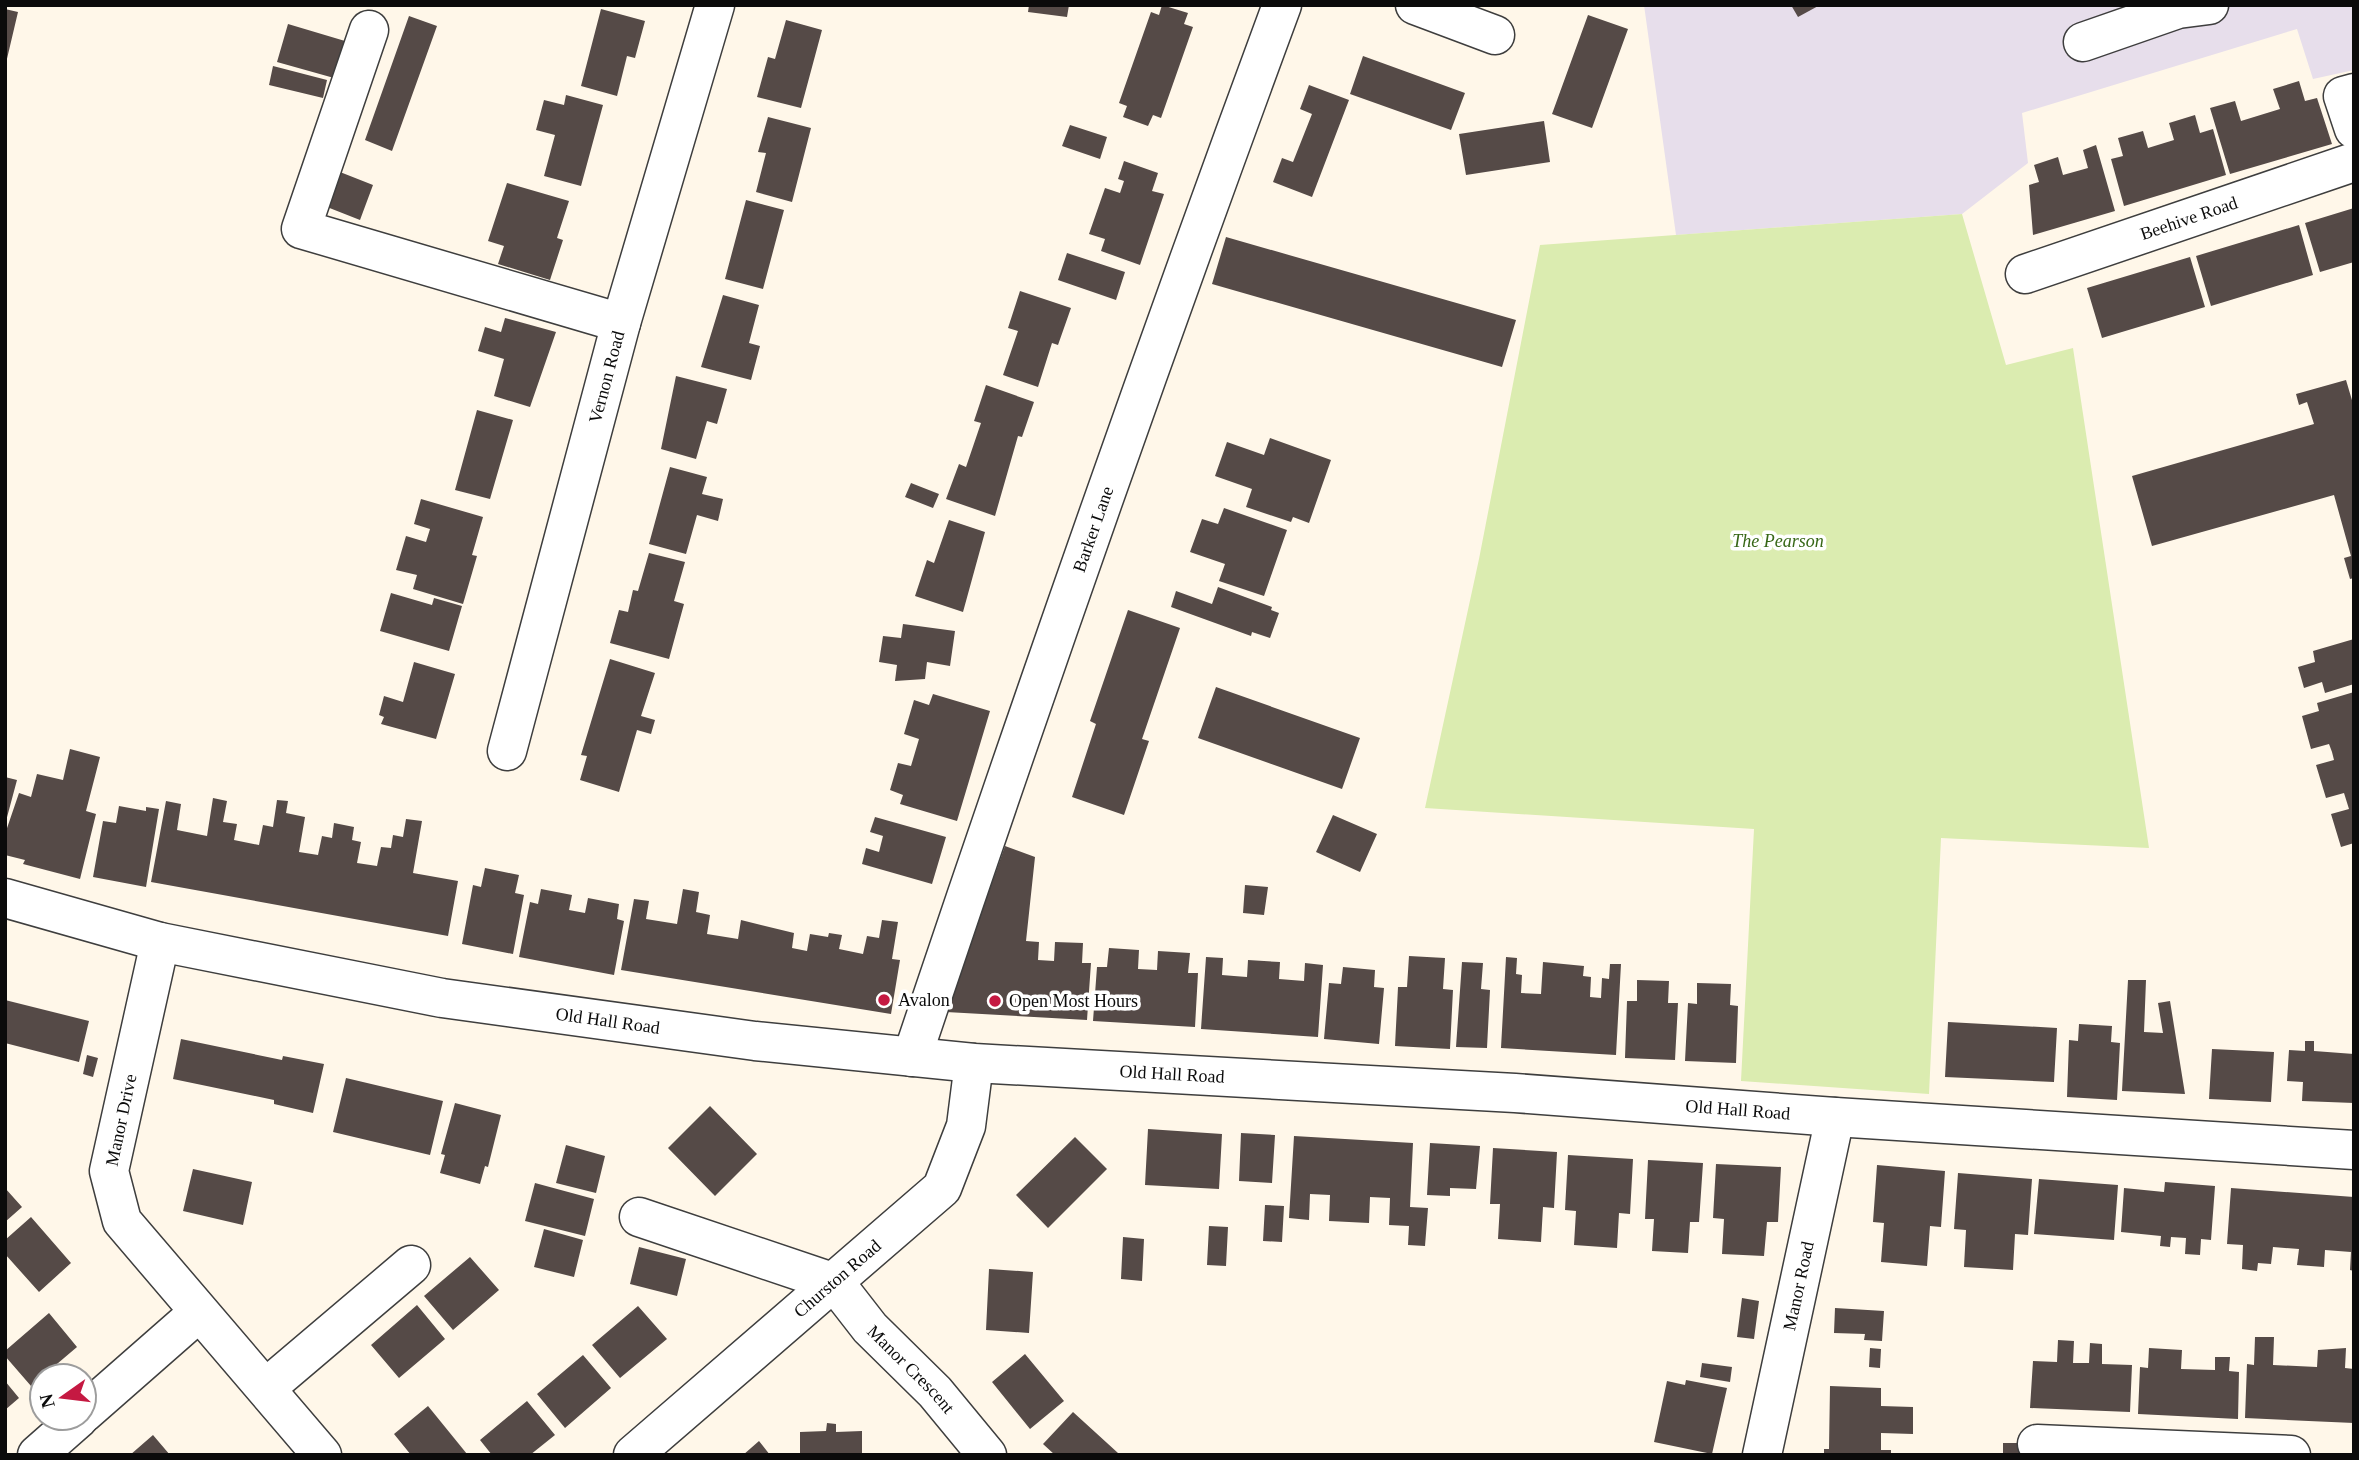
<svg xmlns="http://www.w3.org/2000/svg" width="2359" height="1460" font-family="'Times New Roman',serif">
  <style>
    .industrial { fill: #e7deeb }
    .green { fill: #dbecb0 }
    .building { fill: #554a47 }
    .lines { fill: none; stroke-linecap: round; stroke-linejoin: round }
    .minor-casing { stroke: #3e3e3e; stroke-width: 41 }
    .minor { stroke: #fff; stroke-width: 38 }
    .poi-dot { fill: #c51942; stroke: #fff; stroke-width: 2.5 }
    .labels { text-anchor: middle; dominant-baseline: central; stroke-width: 7; stroke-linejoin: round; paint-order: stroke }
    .street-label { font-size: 18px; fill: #0b0b0b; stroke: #fff }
    .park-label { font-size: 18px; font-style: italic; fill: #376717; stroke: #fff }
    .poi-label { font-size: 18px; fill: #0b0b0b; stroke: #fff; text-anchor: start }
  </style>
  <rect width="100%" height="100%" fill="#fff7e9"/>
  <path class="industrial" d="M1644 5H2354V70L2313 79 2297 29 2022 113 2028 163 1962 214 1676 235Z"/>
  <path class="green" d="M1962 214 2006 365 2073 348 2149 848 1941 838 1929 1094 1741 1081 1754 829 1425 808 1479 559 1540 245Z"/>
  <path class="building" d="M1029 5H1069L1067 17 1028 12Z
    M1162 5 1188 13 1184 24 1193 27 1161 118 1153 115 1148 126 1123 117 1127 106 1119 103 1151 12 1159 15Z
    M1791 5H1820L1798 17Z
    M5 9 18 12 6 63H5Z
    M601 9 645 21 635 58 627 56 617 96 581 86Z
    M1588 15 1628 29 1592 128 1552 114Z
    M409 16 437 26 392 151 365 140Z
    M786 20 822 30 801 108 757 97 768 57 775 59Z
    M288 24 345 41 334 78 277 62Z
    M1363 56 1465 93 1451 130 1350 94Z
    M273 66 327 80 323 98 269 85Z
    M2299 81 2305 101 2317 98 2332 144 2230 174 2210 108 2235 101 2241 121 2280 109 2273 89Z
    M1309 85 1349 100 1312 197 1273 182 1282 158 1293 162 1312 114 1300 109Z
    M566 95 603 105 581 186 544 176 555 135 536 130 544 100 564 105Z
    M2195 115 2200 133 2213 129 2226 175 2124 206 2111 159 2123 156 2118 138 2143 131 2148 148 2174 140 2169 123Z
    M768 117 811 128 792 202 756 192 766 153 758 152Z
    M1544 121 1550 162 1466 175 1459 134Z
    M1070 125 1107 137 1100 159 1062 146Z
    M2096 145 2115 211 2033 235 2029 185 2039 182 2034 165 2058 157 2063 175 2088 168 2083 150Z
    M1124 161 1158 173 1152 191 1164 194 1140 265 1101 251 1105 239 1089 234 1105 188 1120 193 1124 181 1118 179Z
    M340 172 373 185 360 220 327 207Z
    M507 183 569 201 557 238 563 240 550 280 498 264 504 246 488 241Z
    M746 200 784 210 763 289 725 279Z
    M2354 208V262L2320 272 2305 223Z
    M2299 225 2313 275 2211 306 2196 256Z
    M1226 237 1516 320 1502 367 1212 284Z
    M1067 253 1125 272 1116 300 1058 280Z
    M2190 257 2205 307 2102 338 2087 288Z
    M1020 291 1071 308 1058 345 1052 343 1038 387 1003 375 1018 331 1008 328Z
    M723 295 759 305 749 343 760 346 751 380 701 367Z
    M505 318 556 332 530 407 494 396 504 359 478 351 485 327 501 332Z
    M676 376 727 389 717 424 707 421 696 459 661 449Z
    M2346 380 2354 407V578L2350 579 2344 558 2351 556 2334 495 2152 546 2132 476 2314 424 2307 402 2299 405 2296 394Z
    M986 385 1034 402 1022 437 1018 436 995 516 946 499 959 464 966 467 981 423 974 421Z
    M477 410 513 420 490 499 455 490Z
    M1270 438 1331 460 1309 523 1293 517 1291 522 1246 507 1252 489 1215 476 1227 442 1264 455Z
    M670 467 707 477 702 494 723 499 718 521 697 515 686 554 649 544Z
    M911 483 939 494 933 508 905 497Z
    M421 499 483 517 472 555 477 556 463 604 413 589 417 575 396 570 406 536 426 542 430 529 414 524Z
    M1224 508 1287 530 1264 596 1219 581 1225 564 1190 552 1202 519 1218 524Z
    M949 520 985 532 963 612 915 596 927 560 934 563Z
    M649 553 685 562 674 601 684 604 669 659 610 643 619 610 628 612 633 590 638 591Z
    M1218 587 1272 607 1271 610 1279 613 1270 638 1252 632 1251 636 1171 607 1176 591 1212 604Z
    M391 593 432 605 434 598 462 606 449 651 380 631Z
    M1128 610 1180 628 1142 739 1149 741 1124 815 1072 797 1096 724 1090 721Z
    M903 624 955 631 950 666 927 662 925 679 895 681 897 665 879 662 883 636 901 638Z
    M2354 639V684L2325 693 2322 682 2304 688 2298 667 2315 662 2313 651Z
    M610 659 655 673 641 716 655 720 651 734 637 730 619 792 580 780 587 756 581 755Z
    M414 662 455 674 436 739 381 724 384 717 379 715 384 696 403 702Z
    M1216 687 1360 738 1342 789 1198 738Z
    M2354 692V843L2341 847 2331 814 2349 809 2344 793 2326 798 2316 765 2334 760 2332 752 2329 744 2311 749 2302 716 2319 711 2317 703Z
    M933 694 990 711 957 821 900 804 903 795 890 790 898 763 911 766 919 739 904 734 914 700 929 705Z
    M70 749 100 757 86 811 96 814 80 879 23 864 25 860 5 855V834L19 793 31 797 37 774 63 780Z
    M5 777 17 780 6 821 5 820Z
    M213 798 227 801 223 822 237 824 234 840 259 845 263 825 273 827 277 800 288 801 286 813 305 817 299 852 318 855 322 836 332 838 334 823 354 827 352 840 361 842 357 863 377 866 381 847 391 848 393 835 403 837 406 819 422 821 413 873 458 881 448 936 151 882 166 801 181 804 177 830 207 836Z
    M119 806 146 811V807L159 809 146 887 93 877 103 821 116 823Z
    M1333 815 1377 834 1360 872 1316 852Z
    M875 817 946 837 932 884 862 864 866 848 879 852 883 836 870 832Z
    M1005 846 1035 857 1026 941 1039 942 1038 960 1054 961 1055 942 1083 943 1082 963H1091L1087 1020 946 1012Z
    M485 868 519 875 515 893 524 895 513 954 462 944 473 885 481 887Z
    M1245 885 1268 887 1264 915 1243 913Z
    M541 889 572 895 569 910 585 913 588 898 619 904 617 919 624 921 614 975 519 957 530 902 538 904Z
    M683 889 699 892 696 912 710 915 707 934 738 939 741 920 794 933 792 948 807 951 810 934 828 937 829 933 842 935 839 949 863 954 867 936 879 938 882 920 898 922 892 959 900 960 891 1014 621 970 634 899 649 901 646 919 677 924Z
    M1109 948 1139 950 1138 969 1157 970 1158 951 1190 953 1188 973H1198L1195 1027 1093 1021 1097 967H1107Z
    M1409 956 1445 958 1443 989 1453 990 1450 1049 1395 1046 1398 987H1407Z
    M1206 957 1223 958 1222 975 1234 976 1247 977 1248 960 1280 962 1279 979 1304 981 1305 963 1323 965 1318 1037 1201 1029Z
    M1506 957 1517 958 1516 974 1522 975 1521 993 1541 994 1543 962 1584 966 1583 976 1591 977 1590 997 1601 998 1602 978 1609 979 1610 964H1621L1616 1055 1501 1048Z
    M1462 962 1483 963 1481 989 1490 990 1487 1048 1456 1047Z
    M1343 967 1375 970 1374 987 1384 988 1379 1044 1324 1039 1329 983 1341 984Z
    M1637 980 1669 981 1668 1003H1678L1675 1060 1625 1058 1627 1001H1637Z
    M2128 980H2146L2144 1032 2163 1033 2158 1003 2170 1001 2185 1094 2122 1091Z
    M1697 983 1731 984 1730 1005 1738 1006 1736 1063 1685 1061 1688 1003 1697 1004Z
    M5 1000 89 1021 79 1062 5 1043Z
    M1948 1022 2057 1028 2054 1082 1945 1077Z
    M2079 1024 2112 1026 2111 1042 2120 1043 2117 1100 2067 1097 2069 1040 2078 1041Z
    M181 1039 282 1060 283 1056 324 1064 313 1113 274 1104V1100L173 1079Z
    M2305 1041H2314V1051L2354 1054V1103L2302 1101 2303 1082 2287 1081 2289 1050 2305 1051Z
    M2212 1049 2274 1052 2271 1102 2209 1099Z
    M87 1055 98 1058 93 1077 83 1074Z
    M346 1078 443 1101 430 1155 333 1132Z
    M455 1103 501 1115 488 1167 485 1166 480 1184 440 1173 445 1155 441 1154Z
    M710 1106 757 1154 715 1196 668 1148Z
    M1148 1129 1222 1134 1219 1189 1145 1185Z
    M1241 1133 1275 1135 1272 1183 1239 1181Z
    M1294 1136 1413 1143 1410 1207 1428 1208 1425 1246 1408 1245 1409 1226 1389 1225 1390 1198 1370 1197 1369 1223 1329 1221 1330 1195 1310 1194 1309 1220 1289 1218Z
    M1075 1137 1107 1169 1048 1228 1016 1195Z
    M1430 1143 1480 1146 1476 1189 1450 1188V1196L1427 1195Z
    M566 1145 605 1156 596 1193 556 1183Z
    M1493 1148 1557 1152 1554 1208 1543 1207 1541 1242 1498 1239 1500 1204H1490Z
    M1568 1155 1633 1159 1630 1214 1619 1213 1617 1248 1574 1245 1576 1211 1565 1210Z
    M1648 1160 1703 1163 1699 1222H1690L1688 1253 1652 1251 1654 1219H1645Z
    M1716 1164 1781 1167 1778 1222H1767L1764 1256 1722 1254 1724 1219 1713 1218Z
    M1877 1165 1945 1171 1941 1227 1930 1226 1927 1266 1881 1262 1884 1223 1873 1222Z
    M193 1169 252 1182 243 1225 183 1211Z
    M1958 1173 2032 1179 2028 1235 2015 1234 2013 1270 1964 1267 1966 1230 1954 1229Z
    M2039 1179 2118 1185 2114 1240 2034 1234Z
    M2165 1182 2215 1186 2211 1240 2201 1239 2200 1255 2185 1254 2186 1238 2171 1237 2170 1247 2160 1246 2161 1236 2121 1232 2124 1188 2164 1192Z
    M535 1183 594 1199 585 1236 525 1221Z
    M5 1188 22 1207 5 1222Z
    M2231 1188 2354 1197V1271L2350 1270 2351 1252 2325 1250 2324 1267 2297 1265 2299 1249 2273 1247 2271 1264 2258 1263 2257 1271 2242 1269 2243 1245 2227 1244Z
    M1265 1205 1284 1206 1282 1242 1263 1241Z
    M31 1217 71 1263 39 1292 5 1254V1240Z
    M1209 1226 1228 1227 1226 1266 1207 1265Z
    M544 1229 583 1240 574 1277 534 1267Z
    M1123 1237 1144 1239 1142 1281 1121 1279Z
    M639 1247 686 1259 677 1296 630 1284Z
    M470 1257 499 1290 453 1330 424 1296Z
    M989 1269 1033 1272 1029 1333 986 1330Z
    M1742 1298 1759 1301 1754 1339 1737 1337Z
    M417 1305 445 1339 399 1378 371 1345Z
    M638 1306 667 1339 620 1378 592 1345Z
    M1835 1308 1884 1311 1882 1341 1864 1340 1865 1334 1834 1333Z
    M49 1313 77 1347 31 1386 5 1356V1351Z
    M2255 1337H2274L2273 1365 2317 1367 2318 1350 2346 1348 2345 1368 2354 1369V1423L2245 1418 2247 1364 2254 1365Z
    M2058 1340 2074 1341 2073 1363H2089L2090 1343 2102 1344V1364L2132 1365 2130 1412 2030 1408 2033 1361 2057 1362Z
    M1870 1348 1881 1349 1880 1368 1869 1367Z
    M2149 1348 2182 1350 2181 1369 2215 1370V1357H2230L2229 1371 2239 1372 2238 1419 2138 1414 2140 1367 2148 1368Z
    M1025 1354 1064 1401 1030 1429 992 1382Z
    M583 1355 611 1388 565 1428 537 1394Z
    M1702 1363 1732 1367 1730 1382 1700 1377Z
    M1686 1380 1727 1388 1712 1454 1654 1442 1667 1381 1685 1385Z
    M5 1381 19 1398 5 1410Z
    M1830 1386 1881 1388V1406L1913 1407V1434L1881 1433V1450H1891V1455H1824V1449H1829Z
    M527 1401 555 1435 530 1455H492L480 1440Z
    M428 1406 467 1454 466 1455H411L394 1434Z
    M1073 1412 1118 1453 1116 1455H1055L1043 1444Z
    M827 1423 836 1424V1432L862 1431V1455H800V1432L826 1431Z
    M153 1435 170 1455H130Z
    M759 1441 770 1455H743Z
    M2003 1443H2021V1455H2003Z"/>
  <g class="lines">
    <defs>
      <g id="minor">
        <path d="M1415 5 1495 35"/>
        <path d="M369 30 301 229 621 323"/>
        <path d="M2083 42 2178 9 2209 5"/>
        <path d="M2354 93 2343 96 2354 129"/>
        <path id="s1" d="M2025 274 2354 162"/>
        <path id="s2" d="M507 751 621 323 715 5"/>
        <path id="s3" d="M5 898 160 942 442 998 755 1041 974 1063 1515 1093 1835 1117 2354 1150"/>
        <path d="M160 942 109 1171 122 1221 322 1455"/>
        <path id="s4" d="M912 1057C1030 705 1153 354 1282 5"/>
        <path id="s5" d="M639 1217 835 1283 870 1328 935 1392 987 1455"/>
        <path d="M266 1388 411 1265"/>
        <path d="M84 1413 198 1313"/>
        <path d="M2037 1444 2291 1455"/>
        <path d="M37 1455 79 1418"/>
        <path id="s6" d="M633 1455 942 1188 966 1126 974 1063"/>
        <path id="s7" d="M1762 1455 1835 1117"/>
      </g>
    </defs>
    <use href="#minor" class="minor-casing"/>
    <use href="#minor" class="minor"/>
  </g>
  <g class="poi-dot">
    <circle cx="884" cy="1000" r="7"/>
    <circle cx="995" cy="1001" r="7"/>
  </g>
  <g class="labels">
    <g class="street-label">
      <text stroke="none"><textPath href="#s1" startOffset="173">Beehive Road</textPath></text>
      <text stroke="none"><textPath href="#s2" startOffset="387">Vernon Road</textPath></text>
      <text stroke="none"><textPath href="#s4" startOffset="558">Barker Lane</textPath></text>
      <text stroke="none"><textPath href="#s3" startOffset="616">Old Hall Road</textPath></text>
      <text stroke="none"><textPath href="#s3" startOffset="1183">Old Hall Road</textPath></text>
      <text stroke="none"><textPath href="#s3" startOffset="1750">Old Hall Road</textPath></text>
      <text transform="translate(121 1120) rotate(-78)">Manor Drive</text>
      <text stroke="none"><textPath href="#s6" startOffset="270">Churston Road</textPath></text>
      <text stroke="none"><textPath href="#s7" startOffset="173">Manor Road</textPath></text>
      <text stroke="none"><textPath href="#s5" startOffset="322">Manor Crescent</textPath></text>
    </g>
    <g class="park-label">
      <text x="1778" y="541">The Pearson</text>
    </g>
    <g class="poi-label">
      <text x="898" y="1000">Avalon</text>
      <text x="1009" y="1001">Open Most Hours</text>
    </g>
  </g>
  <rect width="2359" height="1460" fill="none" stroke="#0b0b0b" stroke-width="14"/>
  <g transform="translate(63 1397) rotate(256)"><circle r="33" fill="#ffffff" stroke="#9d9d9d" stroke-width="2"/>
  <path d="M0-5L12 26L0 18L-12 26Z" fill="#c51942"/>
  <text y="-10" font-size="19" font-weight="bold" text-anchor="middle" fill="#0b0b0b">N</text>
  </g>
</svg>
